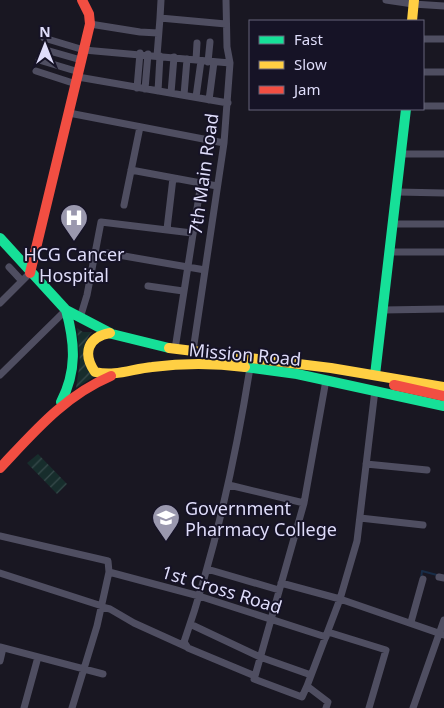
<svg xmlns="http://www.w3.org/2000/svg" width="444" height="708" font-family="'Noto Sans',sans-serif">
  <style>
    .garden { fill: url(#garden-furrows) }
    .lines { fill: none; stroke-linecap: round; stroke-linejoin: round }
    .stream { stroke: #182c47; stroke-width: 2 }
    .street { stroke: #4f4e61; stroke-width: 7 }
    .fast { stroke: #16e098; stroke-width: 10 }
    .slow { stroke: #ffcf43; stroke-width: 10 }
    .jam { stroke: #f24e42; stroke-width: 10 }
    .labels { text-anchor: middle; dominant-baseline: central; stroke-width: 4; stroke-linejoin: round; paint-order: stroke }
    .street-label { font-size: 18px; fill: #dfddfa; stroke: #161326 }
    .poi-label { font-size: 18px; fill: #dfddfa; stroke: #161326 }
  </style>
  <defs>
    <pattern id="garden-furrows" width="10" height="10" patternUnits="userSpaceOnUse" patternTransform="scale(1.25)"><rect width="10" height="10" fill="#172d2c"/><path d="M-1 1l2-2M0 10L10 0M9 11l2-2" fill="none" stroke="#384b4c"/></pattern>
  </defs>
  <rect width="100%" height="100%" fill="#191722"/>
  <path class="garden" d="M77 328 83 332H92C81 344 79 366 95 376L76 388 80 362Z
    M38 454 67 484 57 494 27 463Z"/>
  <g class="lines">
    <path class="stream" d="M421 579 422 571 437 575"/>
    <path class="street" d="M161 0 160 18 226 24
      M386 0 413 4 444 6
      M90 24 140 32 158 33
      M44 38 84 50 230 63
      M423 39H444
      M46 50 81 60
      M157 56 160 18
      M39 60 79 72
      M196 60 197 43
      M208 62 210 42
      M36 71 76 84
      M423 72H444
      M78 77 228 103
      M137 88 140 53
      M145 89 148 54
      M158 91 160 56
      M171 93 174 57
      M184 95 187 59
      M196 97 201 61
      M209 100 214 62
      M423 106H444
      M69 113 224 143
      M401 154H444
      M131 170 217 186
      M398 192 444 193
      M124 205 140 127
      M394 224H444
      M167 229 173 178
      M390 252H444
      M107 253 205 270
      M9 267 22 281
      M148 286 183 291
      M0 303 30 273
      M383 310 444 309
      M80 318 87 295 101 222 192 233
      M175 349 201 183
      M193 351 224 143 230 63 227 47 226 0
      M250 368C235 461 215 553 184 642L188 648 255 676 254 679 302 697 307 686
      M0 375 66 310
      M366 464 427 470
      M229 485 304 503
      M360 518 423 525
      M0 536 108 561 109 572 97 626 72 708
      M207 569 279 590
      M109 572 199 596 326 637
      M0 573 102 606
      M439 577 444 578
      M281 583 340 599 444 635
      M102 607 110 609 134 623 187 647
      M411 622 423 579
      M190 624 260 657 311 675
      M328 632 386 650 369 708
      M0 647 103 674
      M0 661 3 648
      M255 676 304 503 326 380
      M24 708 38 657
      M326 708 328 702 307 686 340 599 357 541 375 390
      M413 708 444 620"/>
    <path class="fast" d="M0 238 66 310 112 334 169 348
      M245 367 297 374 444 406
      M375 375 406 109
      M61 402C77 371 75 343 66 310"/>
    <path class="slow" d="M412 21 414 0
      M110 333C88 337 82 353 95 372 115 377 132 369 152 367 183 363 214 363 245 367
      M169 348 331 368 444 387"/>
    <path class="jam" d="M30 273 90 24 89 14 82 0
      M394 385 444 396
      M0 468C34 432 64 396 111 376"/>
  </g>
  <defs>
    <symbol id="hospital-pin" viewBox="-11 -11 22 30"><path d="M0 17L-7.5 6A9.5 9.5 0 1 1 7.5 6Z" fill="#9a98ae" stroke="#161326"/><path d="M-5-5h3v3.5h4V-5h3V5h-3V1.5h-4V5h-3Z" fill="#fff"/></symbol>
    <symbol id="university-pin" viewBox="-11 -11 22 30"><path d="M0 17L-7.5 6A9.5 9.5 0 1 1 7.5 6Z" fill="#9a98ae" stroke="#161326"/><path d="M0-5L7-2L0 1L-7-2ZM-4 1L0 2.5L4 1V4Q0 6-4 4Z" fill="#fff"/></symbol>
  </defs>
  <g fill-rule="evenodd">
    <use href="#hospital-pin" x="58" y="202" width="32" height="43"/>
    <use href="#university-pin" x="150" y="502" width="32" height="43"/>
  </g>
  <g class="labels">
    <g class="street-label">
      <text transform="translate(203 174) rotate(-82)">7th Main Road</text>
      <text transform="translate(245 354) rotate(5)">Mission Road</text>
      <text transform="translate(222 589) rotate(17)">1st Cross Road</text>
    </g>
    <g class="poi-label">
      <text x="74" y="254">HCG Cancer<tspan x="74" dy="21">Hospital</tspan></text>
      <text x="185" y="508" text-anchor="start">Government<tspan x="185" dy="21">Pharmacy College</tspan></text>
    </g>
  </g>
  <rect x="249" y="20" width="175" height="90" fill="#161326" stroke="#66647b"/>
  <rect x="259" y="36" width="25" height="8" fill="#16e098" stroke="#66647b"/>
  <text x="294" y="45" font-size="15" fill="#dfddfa">Fast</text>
  <rect x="259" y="61" width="25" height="8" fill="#ffcf43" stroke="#66647b"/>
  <text x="294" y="70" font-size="15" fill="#dfddfa">Slow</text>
  <rect x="259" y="86" width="25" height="8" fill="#f24e42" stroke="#66647b"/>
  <text x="294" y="95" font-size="15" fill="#dfddfa">Jam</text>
  <g transform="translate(45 45)" stroke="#161326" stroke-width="4" paint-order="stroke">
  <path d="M0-4L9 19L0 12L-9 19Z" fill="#dfddfa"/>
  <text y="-8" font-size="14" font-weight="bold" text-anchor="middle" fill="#dfddfa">N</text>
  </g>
</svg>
